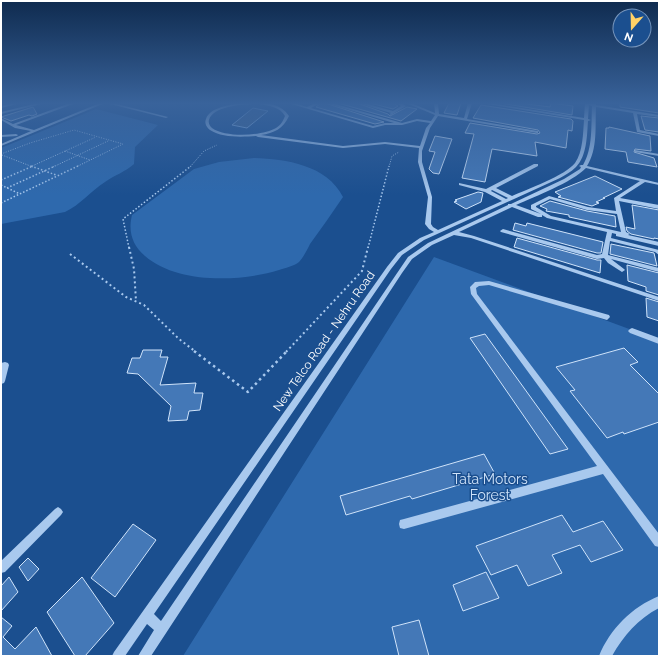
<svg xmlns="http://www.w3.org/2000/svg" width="660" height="657" font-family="Raleway,sans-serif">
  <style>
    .green { fill: #2e69ad }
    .water { fill: #3c6290; stroke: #9cc4f0 }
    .building { fill: #4478b7; stroke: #cfe3fa }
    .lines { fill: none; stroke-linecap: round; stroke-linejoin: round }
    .path-far3 { stroke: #a9c9ee; stroke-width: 1; stroke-dasharray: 1 1.5; stroke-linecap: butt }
    .path-far2 { stroke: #a9c9ee; stroke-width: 1.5; stroke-dasharray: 1.5 2; stroke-linecap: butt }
    .path-far1 { stroke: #a9c9ee; stroke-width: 2; stroke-dasharray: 2 3; stroke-linecap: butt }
    .path { stroke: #a9c9ee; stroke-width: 2.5; stroke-dasharray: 2.5 3.5; stroke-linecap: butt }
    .minor { fill: #a9c9ee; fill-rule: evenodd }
    .labels { text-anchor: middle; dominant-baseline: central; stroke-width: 3; stroke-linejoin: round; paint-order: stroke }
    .street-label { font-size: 12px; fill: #fff; stroke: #1b4f8f }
    .near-park-label { font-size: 14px; fill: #cfe3fa; stroke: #1b4f8f }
  </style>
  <rect width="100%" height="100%" fill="#1b4f8f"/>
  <path class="green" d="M96 109 158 125 135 147 134 164C125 172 115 175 105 182 91 191 80 205 65 212L1 224V148Z
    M254 158C286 159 327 165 343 197 332 213 321 229 310 244 307 250 303 258 299 262 294 266 285 268 279 270 240 282 177 284 145 256 132 245 128 231 132 215L194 169 219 162Z
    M434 257 659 340V656H183Z"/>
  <path class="water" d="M253 108 268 111 247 128 232 125Z"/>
  <path class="building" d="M321 103H325L384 122 375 124 316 107Z
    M338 103H357L388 114 390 116 407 107 417 109 401 121Z
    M370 103H393L398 106 393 109Z
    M449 103H461L457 115 444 113Z
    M500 103H520L550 107 551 103 573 106 572 115Z
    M620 103H659V113L620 107Z
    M481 105 571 119 573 121 572 131 568 130 566 148 535 142 537 156 492 149 485 182 462 178 474 134 465 133 470 123 537 134 540 133 538 130 473 118Z
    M33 107 37 114 32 116 29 115 11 121 1 117Z
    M641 116 659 118V132L645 130Z
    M609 127 650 136 651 151 635 149 634 152 654 158 657 167 628 162 626 152 605 149 606 128H609Z
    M435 136 452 139 439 174 433 173 429 169 435 152 429 151Z
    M595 176 622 189 603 198H605L596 202 599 203 592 206 558 197 561 196 555 192Z
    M478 192 483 193 481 202 466 209 454 202 457 201 455 200Z
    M550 201 587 211 615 216 616 227 569 217V215L546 211 547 209 540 206Z
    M632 205 659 210V239L654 238V239L631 234 627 231 626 227 635 229Z
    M515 223 526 226 527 223 603 242 601 253H597L513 230Z
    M517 238 597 260H601L600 273 514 247Z
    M611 244 654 253 657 266 610 254Z
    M627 265 659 273V295L646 291V287L628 281Z
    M646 298 659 302V321L647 317Z
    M485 334 568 449 550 454 470 338Z
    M624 348 638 362 630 365 659 394V422L624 434 623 432 607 438 570 391 575 390 556 367Z
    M143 350H162L160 357H168L160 385 196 383 194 393H203L200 410 189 411 187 420 168 421 171 406 138 374 127 373 132 358H140Z
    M484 454 495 474 412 499 410 496 346 515 340 496Z
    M562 515 573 532 603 521 623 550 591 562 580 545 552 555 562 573 528 586 517 565 491 575 476 546Z
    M133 524 156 540 115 597 91 578Z
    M28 558 39 569 28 581 19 567Z
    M486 572 499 598 463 611 453 585Z
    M9 577 18 592 1 611V586Z
    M82 577 114 623 85 656H75L47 612Z
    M1 617 12 626 3 637 15 649 36 627 52 656H1Z
    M419 620 429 656H399L392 627Z"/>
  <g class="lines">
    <path class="path-far3" d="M65 151 90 160
      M1 154 30 143 74 130 123 144 76 167
      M2 155 33 167
      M30 167 96 137
      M53 167 108 141
      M190 167 204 151 217 145
      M389 167 392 156 399 152"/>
    <path class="path-far2" d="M31 166 56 175
      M1 180 33 166
      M1 185 20 194
      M7 188 55 166
      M1 203 78 166
      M129 248 123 219 191 166
      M368 248 389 166"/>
    <path class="path-far1" d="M129 247 134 269 136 301
      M70 254 126 297 144 305 179 339 196 352
      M286 352 362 271 368 247"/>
    <path class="path" d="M194 351 248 392 287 351"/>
    <path class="minor" d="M14 103 17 104 1 108V106Z
      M38 103H45L1 114V112Z
      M51 103H63L61 104Z
      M70 103H76L16 125 34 130 100 103H105L1 146V144L31 131 15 128 1 120V118L13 124Z
      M106 103H113L168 117 166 118Z
      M241 103C257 103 279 100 289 116 283 129 274 133 261 135L343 146 385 142 420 146 426 128 430 123 417 121 402 125H385L373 128 288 103H294L307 107 315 103H320L311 108 373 126 385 123H394L326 103H332L402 123 417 119 431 121 435 115 406 103H411L435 113 434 103H438L439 114 464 118 468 103H472L467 119 538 131V133H537L438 116 430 128 422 151V162L432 197 431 224 433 227 438 230 502 201 485 192 459 185V183L486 189 534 164H538V166L496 188 512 196C526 190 566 175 575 163 583 152 583 133 584 120L481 103H490L584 118 585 103H589V104L596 103V105L659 115V117L637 114 640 130 659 134V136L637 132 633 113 596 107C595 126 598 149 587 166L659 183V185L645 182 620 198 659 205V209L619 201 626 232 630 234 628 235 659 242V246L616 236V234L612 233 611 238 659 250V255L655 252 610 241 608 255 659 268V272L611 259 624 269 625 270 622 272 608 263 604 258 597 259 501 232 500 231 503 229 597 255 602 254 607 232 547 218 542 215V217H538L512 207 459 232 474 236 659 297V301L471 238 454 235 432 245 412 259 402 273 151 656H138L154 630 147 624 125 656H112L114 652 387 267 398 253 420 238 434 232 429 229 425 224 428 197 418 162 419 148 385 144 343 148 258 137 256 136C242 137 222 138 210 130 207 128 204 123 206 119 210 107 230 105 241 103ZM260 104C270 106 280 107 285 116 283 121 281 125 276 128 262 136 226 138 212 128 210 126 208 123 209 120 213 105 248 104 260 104ZM589 105 592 106C591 126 593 148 583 165H581L579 166 581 167 580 169 564 179 511 204H508V205L428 243 408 257 161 621 154 614 391 269 402 255 424 240 560 178C565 175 571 172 576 167 587 156 587 135 588 121L591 120 588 119ZM586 168 640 181 614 198 616 211 588 207 549 196 531 205V209L541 214 516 205C536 196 571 183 586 168ZM492 190 508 198 506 199 491 191ZM550 199 587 210 617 214 621 232 551 216 536 207V206Z
      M358 103H364L393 111 401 106 396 103H401L406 106 391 115 389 114 391 113Z
      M16 134 18 135 17 136 1 137V135Z
      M635 150 659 154V156L635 152Z
      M489 281 609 315 610 317 607 320 489 285 479 286 476 288 477 294 659 534V547L655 546 603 474 404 529 400 528 399 524 400 520 404 519 597 466 471 294 470 287 475 282Z
      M632 328 659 338V344L630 333 628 331 630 329Z
      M5 362 8 363 9 365 5 381 4 383 1 384V363Z
      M58 507 61 509 63 512 61 515 5 572 1 573V561L55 509Z
      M659 596V608C638 619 624 635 612 656H599C610 629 632 607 659 596Z"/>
  </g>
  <linearGradient id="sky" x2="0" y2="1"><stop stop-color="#0f2b4f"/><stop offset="0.53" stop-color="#39639b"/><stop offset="1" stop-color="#39639b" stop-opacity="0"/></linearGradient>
  <rect width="660" height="195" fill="url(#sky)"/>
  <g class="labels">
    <g class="street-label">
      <text transform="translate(324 341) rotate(-55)">New Telco Road - Nehru Road</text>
    </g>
    <g class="near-park-label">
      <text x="490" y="479">Tata Motors<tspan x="490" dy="16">Forest</tspan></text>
    </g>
  </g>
  <rect width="660" height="657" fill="none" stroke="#ffffff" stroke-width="4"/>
  <g transform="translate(632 28) rotate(200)"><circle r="19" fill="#1b4f8f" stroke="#7695bc"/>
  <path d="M0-3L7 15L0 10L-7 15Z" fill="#ffd166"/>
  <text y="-6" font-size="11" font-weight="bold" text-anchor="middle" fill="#ffffff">N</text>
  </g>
</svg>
